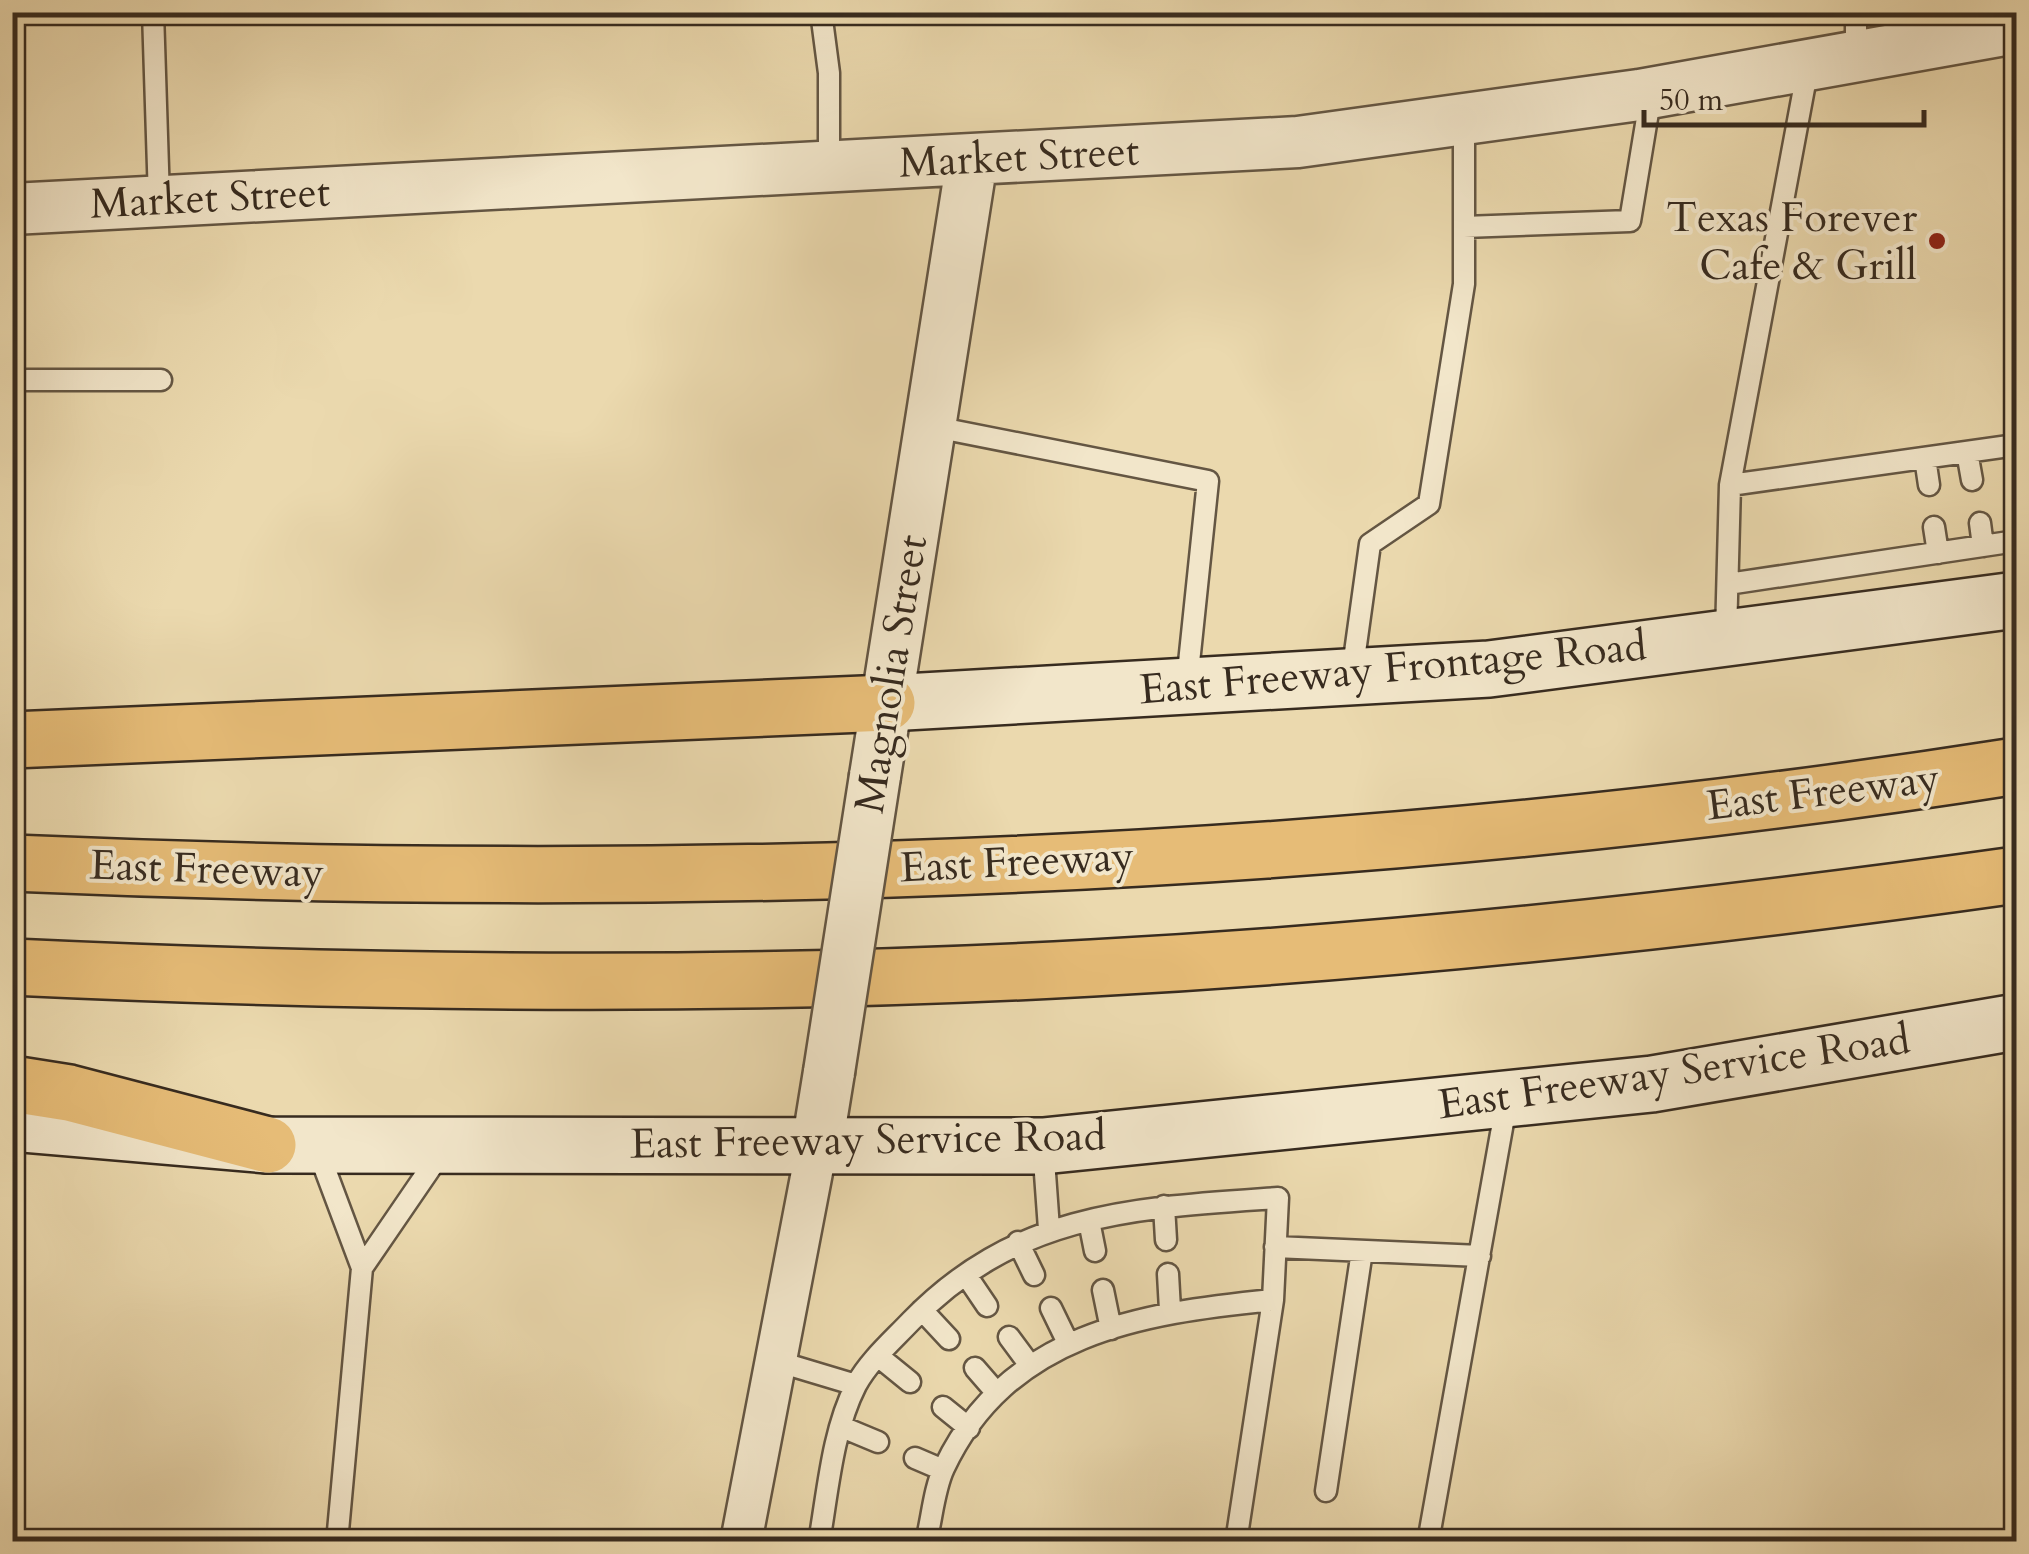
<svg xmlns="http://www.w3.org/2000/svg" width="2029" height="1554" font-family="Cardo,serif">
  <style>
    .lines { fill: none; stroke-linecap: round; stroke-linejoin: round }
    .service-casing { stroke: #645643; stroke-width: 25 }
    .minor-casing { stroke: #645643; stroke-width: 45 }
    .tertiary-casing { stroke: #645643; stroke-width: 55 }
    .secondary-casing { stroke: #372b1f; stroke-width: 60 }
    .motorway-casing { stroke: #372b1f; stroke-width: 60 }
    .service { stroke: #f2e6ca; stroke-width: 20 }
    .minor { stroke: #f2e6ca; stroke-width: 40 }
    .tertiary { stroke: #f2e6ca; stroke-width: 50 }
    .secondary { stroke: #f2e6ca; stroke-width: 55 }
    .motorway { stroke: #e6bc77; stroke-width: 55 }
    .tertiary-bridge-casing { stroke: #645643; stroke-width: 55; stroke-linecap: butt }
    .tertiary-bridge { stroke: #f2e6ca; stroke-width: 50 }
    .poi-dot { fill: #8f2418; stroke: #f2e6ca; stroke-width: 4 }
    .labels { text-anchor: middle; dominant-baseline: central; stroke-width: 8; stroke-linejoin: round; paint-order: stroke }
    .street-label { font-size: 42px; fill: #372b1f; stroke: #f2e6ca }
    .poi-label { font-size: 42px; fill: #372b1f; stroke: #f2e6ca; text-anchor: end }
  </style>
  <rect width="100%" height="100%" fill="#ebd9ae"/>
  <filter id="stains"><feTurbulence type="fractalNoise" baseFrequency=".002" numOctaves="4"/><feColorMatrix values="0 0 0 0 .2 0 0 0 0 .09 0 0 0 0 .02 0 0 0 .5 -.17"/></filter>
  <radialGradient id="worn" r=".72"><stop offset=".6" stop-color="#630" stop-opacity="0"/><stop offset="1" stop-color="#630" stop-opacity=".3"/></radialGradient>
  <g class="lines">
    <defs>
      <path id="service" d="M153 12 159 199
        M821 12 829 73V166
        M1856 12V54
        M1464 227 1630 221 1651 94
        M12 380H161
        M930 426 1208 481 1187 682
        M1967 452 1972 480
        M1925 458 1929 485
        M1730 485 2016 445
        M1980 523 1983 546
        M1934 527 1938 553
        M1728 584 2016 541
        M1726 635 1730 485 1808 67
        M1352 674 1370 544 1429 504 1464 284V121
        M1043 1146 1049 1229
        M317 1148 362 1268
        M1164 1206 1166 1240
        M1089 1221 1095 1251
        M1018 1242 1034 1275
        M1275 1247 1480 1256
        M1168 1274 1170 1310
        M966 1275 987 1306
        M1103 1290 1111 1329
        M1051 1308 1068 1343
        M922 1310 949 1339
        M1009 1337 1029 1364
        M878 1356 910 1382
        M776 1361 856 1385
        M975 1368 995 1391
        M943 1407 969 1428
        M842 1427 878 1442
        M915 1458 943 1470
        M1326 1491 1362 1251
        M337 1542 362 1268 440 1154
        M819 1542C828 1491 832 1432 856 1385 869 1361 892 1341 911 1321 1017 1212 1135 1208 1278 1198L1273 1300C1140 1313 1007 1334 944 1468 934 1489 932 1518 926 1542
        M1236 1542 1273 1300
        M1428 1542 1507 1100"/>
      <path id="minor" d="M741 1542 817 1146"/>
      <path id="tertiary" d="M12 209 1298 142 1639 95 2016 28
        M875 776 972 160
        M817 1146 829 1072"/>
      <path id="secondary" d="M887 703 1489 669 2016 600
        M12 1123 268 1145 1043 1146 1652 1084 2016 1022"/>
      <path id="motorway" d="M12 740 887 703
        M12 863C680 892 1355 870 2016 766
        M12 967C372 984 733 988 1092 968 1401 951 1710 918 2016 875
        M12 1084 69 1093 268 1145"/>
    </defs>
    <use href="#service" class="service-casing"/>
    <use href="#minor" class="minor-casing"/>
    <use href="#tertiary" class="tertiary-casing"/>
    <use href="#secondary" class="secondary-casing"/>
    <use href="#motorway" class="motorway-casing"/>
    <use href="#service" class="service"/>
    <use href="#minor" class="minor"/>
    <use href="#tertiary" class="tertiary"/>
    <use href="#secondary" class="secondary"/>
    <use href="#motorway" class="motorway"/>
    <defs>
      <path id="tertiary-bridge" d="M829 1072 875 776"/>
    </defs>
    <use href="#tertiary-bridge" class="tertiary-bridge-casing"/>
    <use href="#tertiary-bridge" class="tertiary-bridge"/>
  </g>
  <circle class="poi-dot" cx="1937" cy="241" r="10"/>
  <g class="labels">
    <g class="street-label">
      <text transform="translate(1019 157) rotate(-3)">Market Street</text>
      <text transform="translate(210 198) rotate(-3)">Market Street</text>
      <text transform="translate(1393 668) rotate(-5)">East Freeway Frontage Road</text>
      <text transform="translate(891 674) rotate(-81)">Magnolia Street</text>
      <text transform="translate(1823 792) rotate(-7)">East Freeway</text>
      <text transform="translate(1017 862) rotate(-3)">East Freeway</text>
      <text transform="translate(207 869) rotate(2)">East Freeway</text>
      <text transform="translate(1674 1072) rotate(-8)">East Freeway Service Road</text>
      <text transform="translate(868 1140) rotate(-1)">East Freeway Service Road</text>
    </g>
    <g class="poi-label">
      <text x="1917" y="217">Texas Forever<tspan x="1917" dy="48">Cafe &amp; Grill</tspan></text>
    </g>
  </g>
  <rect width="2029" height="1554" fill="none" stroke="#ebd9ae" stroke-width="50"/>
  <rect x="15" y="15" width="1999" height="1524" fill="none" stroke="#372b1f" stroke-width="5"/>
  <rect x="25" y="25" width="1979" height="1504" fill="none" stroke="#372b1f" stroke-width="2.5"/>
  <path d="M1644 110v15h280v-15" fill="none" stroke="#372b1f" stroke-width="5"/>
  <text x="1659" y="110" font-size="30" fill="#372b1f" stroke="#f2e6ca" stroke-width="8" paint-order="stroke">50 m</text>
  <rect width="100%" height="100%" filter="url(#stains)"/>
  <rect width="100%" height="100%" fill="url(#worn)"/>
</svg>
